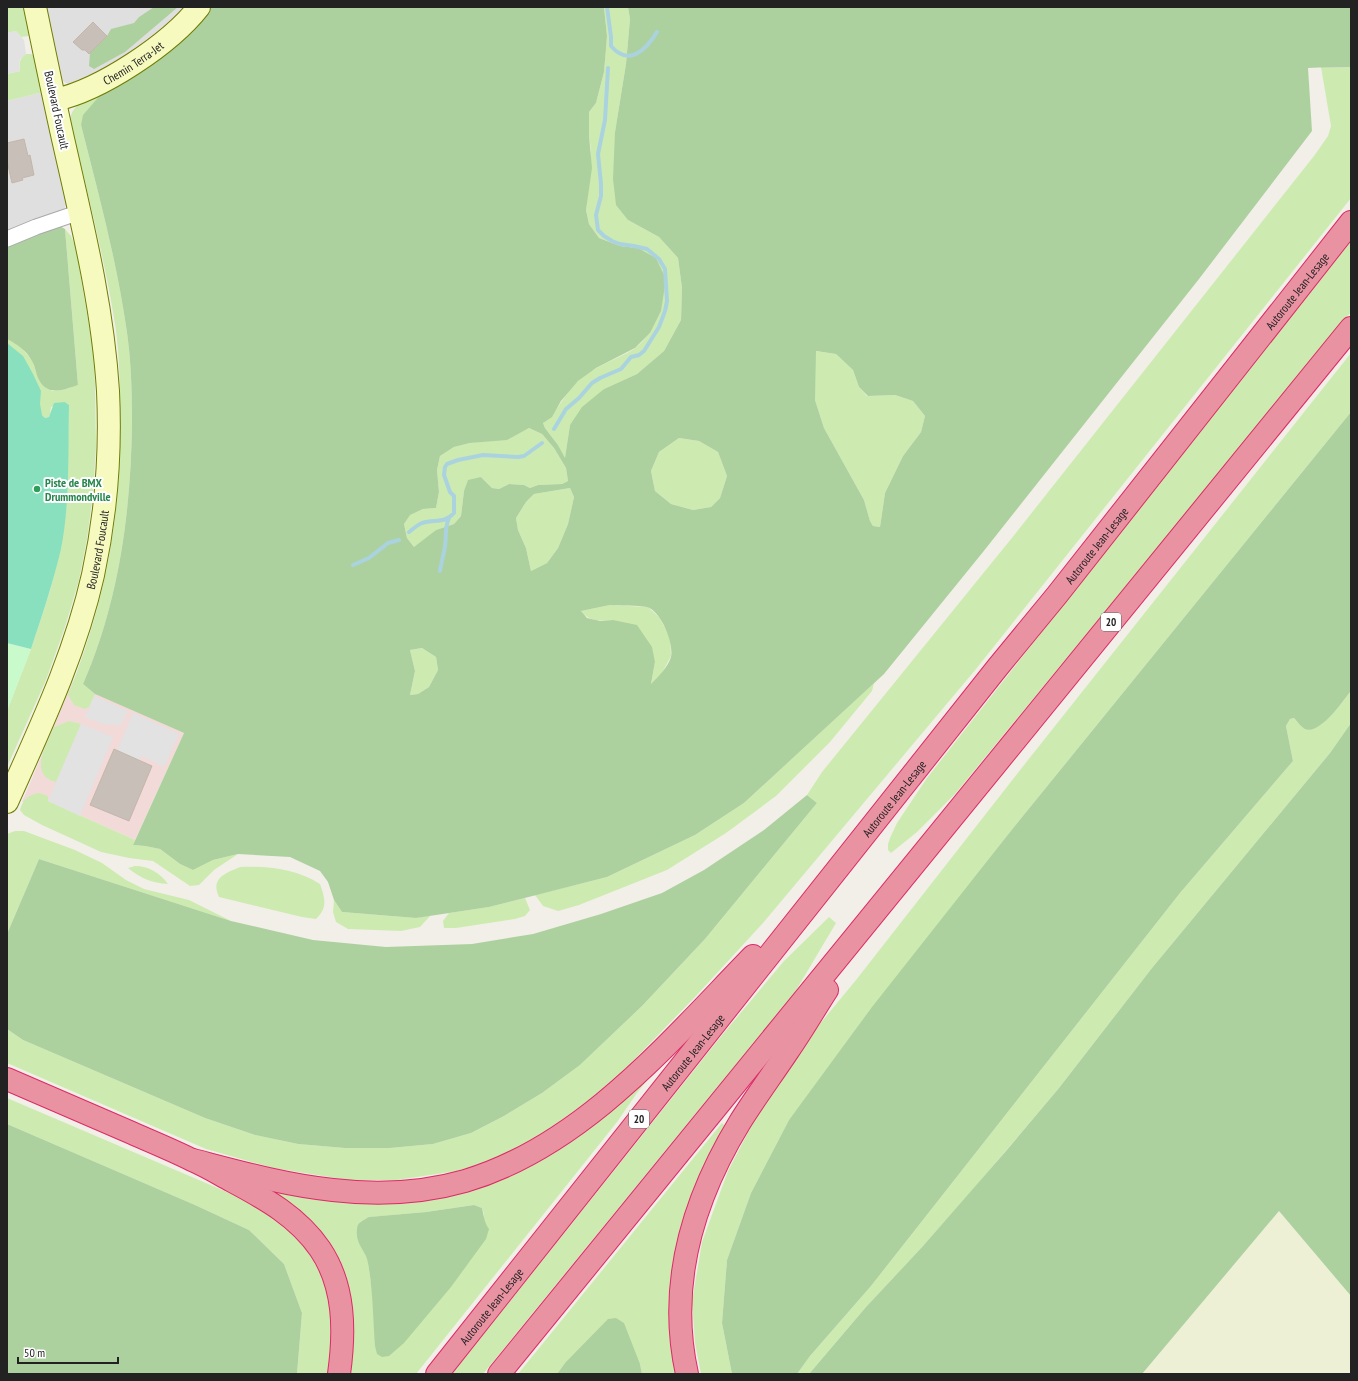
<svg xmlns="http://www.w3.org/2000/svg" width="1358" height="1381" font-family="'PT Sans Narrow',sans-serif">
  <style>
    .residential { fill: #e0dfdf }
    .commercial { fill: #f2dad9 }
    .farmland { fill: #eef0d5 }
    .grass { fill: #cdebb0; fill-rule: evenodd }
    .forest { fill: #add19e; fill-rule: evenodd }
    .park { fill: #c8facc }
    .pitch { fill: #88e0be }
    .parking { fill: #e2e2e2 }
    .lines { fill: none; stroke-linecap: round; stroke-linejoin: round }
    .stream { stroke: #aad3df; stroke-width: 4 }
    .building { fill: #c7bfb8; stroke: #c4b6ab }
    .street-casing { stroke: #a9a9a9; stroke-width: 17 }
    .secondary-casing { stroke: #707d05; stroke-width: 24 }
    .highway-casing { stroke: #dc2a67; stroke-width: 24 }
    .street { stroke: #fff; stroke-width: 15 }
    .secondary { stroke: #f7fabf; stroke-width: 22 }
    .highway { stroke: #e892a2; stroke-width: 22 }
    .leisure-dot { fill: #2e9e5b; stroke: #fff; stroke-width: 1.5 }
    .labels { text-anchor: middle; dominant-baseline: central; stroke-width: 4; stroke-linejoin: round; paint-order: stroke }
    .shield { fill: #fff; stroke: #646464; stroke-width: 1 }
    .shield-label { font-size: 11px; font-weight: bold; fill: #222 }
    .street-label { font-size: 12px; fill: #222; stroke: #fff }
    .leisure-label { font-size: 12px; font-weight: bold; fill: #27864d; stroke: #fff; text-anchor: start }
  </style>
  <rect width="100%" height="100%" fill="#f2efe9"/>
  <path class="residential" d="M46 7H188L169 26 108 68 72 85 64 82 61 78Z
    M43 92 66 199V205L63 211 7 235V101Z"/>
  <path class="commercial" d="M73 681 95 694 184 733 135 840 48 801 22 802Z"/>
  <path class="farmland" d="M1279 1211 1351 1296V1374H1142Z"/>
  <path class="grass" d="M7 7H25L31 33 29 36 21 37 16 31 7 33Z
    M604 7H628L630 19 626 64 615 132 628 220 659 237 678 258 682 288 681 320 664 351 637 374 604 389 570 425 565 459 558 445 545 428 543 423C558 412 564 394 578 381 594 366 616 360 634 349 640 345 645 338 650 333L638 248 620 246 599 238 589 224 586 210 591 150 589 135V112L596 103 604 72 606 49 607 36Z
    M26 54H31L35 56 43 92 7 101V74L20 71C19 63 19 59 26 54Z
    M1321 67 1339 68 1351 67V198L976 669 763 923 695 997 629 1065 593 1097 549 1129 505 1156 457 1171 397 1180H348L273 1168 206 1149 7 1063V1029L23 1040 205 1118 255 1135 298 1144 345 1148H390L433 1144 471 1133 504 1116 542 1093 580 1065 642 1006 705 939 817 803 807 795 822 772 1011 539 1314 156 1328 136 1331 126Z
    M102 93 81 125C98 192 116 258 126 326 131 357 132 390 132 422 131 511 119 602 83 684L95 694 89 707 85 709 74 705 68 695C92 636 109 573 116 509 119 480 120 452 120 424 120 391 120 357 115 324 104 255 86 188 70 120 72 103 88 100 102 93Z
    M65 229 71 236 76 248 93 349 95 384 96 447 93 494 87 539 79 580 65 627 46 680 7 767V711L31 649 50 591 61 548 66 509 69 405 65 402 51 407 50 415 49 417 45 418 42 415 7 371V339L18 344 32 360 39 379 52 391 66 389 78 385Z
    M1351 241V312L955 794 917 832 891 853 888 850V844L890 838 897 823 927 778 1052 619Z
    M815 351 836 354 853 370 859 387 867 396 895 395 913 401 925 416 921 432 903 456 885 493 880 527 873 526 870 521 864 500 824 428 815 400Z
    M1351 353V412L1014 827 789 1120 751 1193 727 1260 722 1323 732 1374H701L695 1343 692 1301 702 1242 728 1171 755 1119 814 1031 856 980 1028 760Z
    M529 428 542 434 554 448 566 468 568 481 562 484 538 485 530 488 524 485 509 484 499 489 492 488 481 477 464 491 461 516 454 524 436 530 415 548 407 538 404 524 409 515 423 509 436 508 439 492 437 470 440 456 454 447 470 443 507 439Z
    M679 438 699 441 718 452 727 476 720 498 711 507 693 510 671 504 655 491 651 471 659 452Z
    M570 488 574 497 568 524 558 548 547 563 531 571 526 548 518 530 516 518 526 502 534 494Z
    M610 605 648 607 659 617 670 637 671 656 662 673 651 685 655 662 613 620C599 621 590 622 581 611Z
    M422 648 436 657 438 670 429 687 418 694 410 695 415 671 410 650Z
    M874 683 872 691 830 742 776 796 726 833 667 870 579 905 558 911 543 906 535 895 607 877 695 835 744 803Z
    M1351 691V723L1330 753 1152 968 1059 1088 976 1186 923 1246 866 1307 809 1374H797L810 1356 871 1286 1180 893 1293 761 1286 726 1290 719 1294 718C1297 721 1301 727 1305 728 1320 735 1342 702 1351 691Z
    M69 721 81 724 56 782C53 781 49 780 47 778 32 766 49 740 54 727Z
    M39 793 48 796V801L135 840 133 845 145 846 160 849 180 864 193 870 213 860 238 854 214 870 199 885 190 886 153 861 129 858 101 852 42 825 24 815 20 810C23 799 28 795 39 793Z
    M15 831H24L75 850 102 863 126 880 144 889 189 900 231 921 39 859 7 934V834Z
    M135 866C149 866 160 873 168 884 152 883 140 878 128 868Z
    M240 867C268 866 296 869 320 884 325 898 328 908 316 919L302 917 219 897C210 878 226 873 240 867Z
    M525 898 530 910 525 916 515 919 456 928H444L443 921 449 913 489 907Z
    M334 900 342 912 416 918 431 915 420 927 401 931 348 929 336 922 333 912Z
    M829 917 836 923 795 992 483 1374H452L718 1040 784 961Z
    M658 1067 637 1093 617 1122 416 1374H347L348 1293 259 1183 450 1193ZM474 1205 482 1208 484 1214V1222L371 1283 368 1261 357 1227 361 1221 370 1217 426 1212Z
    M7 1098 227 1192C236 1196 246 1201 255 1206 282 1221 308 1246 323 1274 336 1300 332 1346 328 1374H297L302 1313 284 1264 249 1230 195 1205 7 1124Z
    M722 1123 727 1128 701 1181 680 1374H642L640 1364 565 1363 557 1374H518Z"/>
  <path class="forest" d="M154 7H178L125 52 94 69 89 66 90 53 107 36 111 29 134 23 139 17Z
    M211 7H604L607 36 606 49 604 72 596 103 589 112V135L592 168 586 210 589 224 599 238 620 246 638 248 656 258 666 279 661 311 650 333 635 348 596 368 578 381 561 401 552 417 543 423 545 428 558 445 565 458 570 425 582 407 604 389 637 374 664 351 681 320 682 288 678 258 659 237 628 220 616 205 613 179 615 132 626 64 630 19 628 7H1351V67C1337 68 1323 67 1308 68L1312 131 1199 279 983 552 884 674 744 803 695 835 607 877 489 907 416 918 342 912 334 900 328 882 320 871 290 857 238 854 213 860 193 870 180 864 160 849 145 846 133 845 184 733 95 694 83 684C119 602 131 511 132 422 132 390 131 357 126 326 116 258 98 192 81 125L83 115 102 93 205 14ZM816 351 836 354 853 370 859 387 868 396 895 395 913 401 925 416 921 432 903 456 885 493 880 527 873 526 870 521 864 500 824 428 815 400ZM529 428 542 434 554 448 566 468 568 481 562 484 538 485 530 488 524 485 509 484 499 489 492 488 481 477 468 480 464 491 461 516 454 524 436 530 414 547 407 538 404 524 410 515 423 509 436 508 439 492 437 470 440 456 454 447 470 443 507 440ZM679 438 699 441 718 452 727 476 720 498 711 507 693 510 671 504 655 491 651 471 659 452ZM570 488 574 497 568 524 558 548 547 563 531 571 526 548 518 530 516 518 526 502 534 494ZM610 605C620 606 637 605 647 607 661 611 674 643 671 657 668 667 659 676 651 684L655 662 652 647 637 625 613 620 600 621 587 618 581 611ZM422 648 436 657 438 670 429 687 418 694 410 695 415 671 410 650Z
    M60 226 65 229 78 385C63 390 47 397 38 378 36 373 35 366 32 361 27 351 17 344 7 339V244Z
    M1351 412V691C1342 702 1320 735 1305 729 1301 727 1297 721 1294 718L1290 719 1286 726 1293 761 1180 893 871 1286 810 1356 797 1374H732L722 1323 727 1260 751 1193 789 1120 872 1007 1014 827Z
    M1351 723V1296L1279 1211 1142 1374H809L866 1307 923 1246 1006 1151 1059 1088 1152 968 1330 753Z
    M807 795 817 803 705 939 642 1006 580 1065 542 1093 504 1116 471 1133 433 1144 390 1148H345L298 1144 255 1135 205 1118 23 1040 7 1029V934L39 859 231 921 313 940 386 947 472 944 533 934 601 914 662 893 704 870 764 830Z
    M7 1124 195 1205 249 1230 284 1264 302 1313 297 1374H7Z
    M474 1205 482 1208C484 1216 484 1222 489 1229L486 1239 451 1287 404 1343 389 1356 382 1357 377 1354 375 1346C373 1319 373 1291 368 1263 366 1250 355 1245 357 1229 357 1222 364 1220 369 1217L426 1212Z
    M616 1318 624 1323 640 1364 642 1374H557L565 1363 608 1319Z"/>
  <path class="park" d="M7 643 31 649 7 711Z"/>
  <path class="pitch" d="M7 343 23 356 33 374 41 391 40 404 42 415 45 418 49 417 54 403 65 402 69 405C68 451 70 504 61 549 53 583 42 616 31 649L7 643Z"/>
  <path class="parking" d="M16 31 24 40 26 54 20 59 19 64 20 71 7 74V33Z
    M94 696 128 711 121 725 103 724 85 717Z
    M133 713 179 734 164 767 142 756 139 760 117 751Z
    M81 724 113 737 80 816 48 801Z"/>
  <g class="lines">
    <path class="stream" d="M607 7 611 37V46C629 67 646 50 657 32
      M554 429 566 409 579 398 592 383 600 378 621 369 631 357 639 355 644 351 659 327 665 311 667 301 665 269 659 259 647 249 634 246 620 244 612 241 604 236 598 230 596 215 601 196V184L598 154 605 120 608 68
      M409 532C413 529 417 525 422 523 435 519 444 524 454 513V496L450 492 444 475 445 467 447 464 458 460 483 455 518 457 524 456 542 443
      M353 565 369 558 388 543 399 540
      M440 571C441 563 444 554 445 546 447 535 444 529 449 518"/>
  </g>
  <path class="building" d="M93 22 107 36 89 54 85 50H82L73 42Z
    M24 139 28 156 30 155 34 175 22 178 23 180 12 183 7 161V143Z
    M114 749 152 766 129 821 90 805Z"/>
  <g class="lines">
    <defs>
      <path id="street" d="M7 239 36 227 80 212"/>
      <g id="secondary">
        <path id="s1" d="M55 100C101 90 170 44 199 7"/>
        <path id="s2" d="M7 802C40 728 75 655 93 575 106 515 111 453 108 391 103 310 84 231 66 152 55 104 45 55 35 7"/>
      </g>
      <g id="highway">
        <path d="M7 1079C49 1097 90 1115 132 1133 152 1142 172 1150 192 1160 206 1166 219 1174 232 1181 266 1199 298 1217 320 1249 345 1286 345 1331 339 1374"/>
        <path d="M193 1160C239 1172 285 1185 333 1190 376 1195 423 1193 465 1181 583 1146 670 1041 753 956"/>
        <path id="s3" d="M437 1374 997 668 1057 595 1351 222"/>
        <path d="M499 1374 1351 328"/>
        <path d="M687 1374C667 1284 693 1199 740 1122 755 1098 772 1075 788 1051 802 1031 814 1010 827 990"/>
      </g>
    </defs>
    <use href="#street" class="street-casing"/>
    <use href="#secondary" class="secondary-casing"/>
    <use href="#highway" class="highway-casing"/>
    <use href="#street" class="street"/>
    <use href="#secondary" class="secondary"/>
    <use href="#highway" class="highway"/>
  </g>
  <circle class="leisure-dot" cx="37" cy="489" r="4"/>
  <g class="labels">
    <g class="shield">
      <rect x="1101" y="613" width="20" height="18" rx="3"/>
      <rect x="629" y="1110" width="20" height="18" rx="3"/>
    </g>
    <g class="shield-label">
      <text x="1111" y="622">20</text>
      <text x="639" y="1119">20</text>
    </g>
    <g class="street-label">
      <text stroke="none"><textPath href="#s1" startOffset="87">Chemin Terra-Jet</textPath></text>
      <text transform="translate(57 110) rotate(78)">Boulevard Foucault</text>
      <text stroke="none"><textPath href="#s3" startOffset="1383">Autoroute Jean-Lesage</textPath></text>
      <text stroke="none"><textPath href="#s3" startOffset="1059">Autoroute Jean-Lesage</textPath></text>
      <text stroke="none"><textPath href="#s2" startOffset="269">Boulevard Foucault</textPath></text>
      <text stroke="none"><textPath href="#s3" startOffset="735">Autoroute Jean-Lesage</textPath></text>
      <text stroke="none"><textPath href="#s3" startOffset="411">Autoroute Jean-Lesage</textPath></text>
      <text stroke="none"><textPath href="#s3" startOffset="87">Autoroute Jean-Lesage</textPath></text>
    </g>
    <g class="leisure-label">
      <text x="45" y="482">Piste de BMX<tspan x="45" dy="14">Drummondville</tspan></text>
    </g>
  </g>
  <rect width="1358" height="1381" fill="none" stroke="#222222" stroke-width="16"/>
  <path d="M18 1357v6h100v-6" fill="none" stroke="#222222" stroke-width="2"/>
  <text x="24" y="1357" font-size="12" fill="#222222" stroke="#ffffff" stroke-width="3" paint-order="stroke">50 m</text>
</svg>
